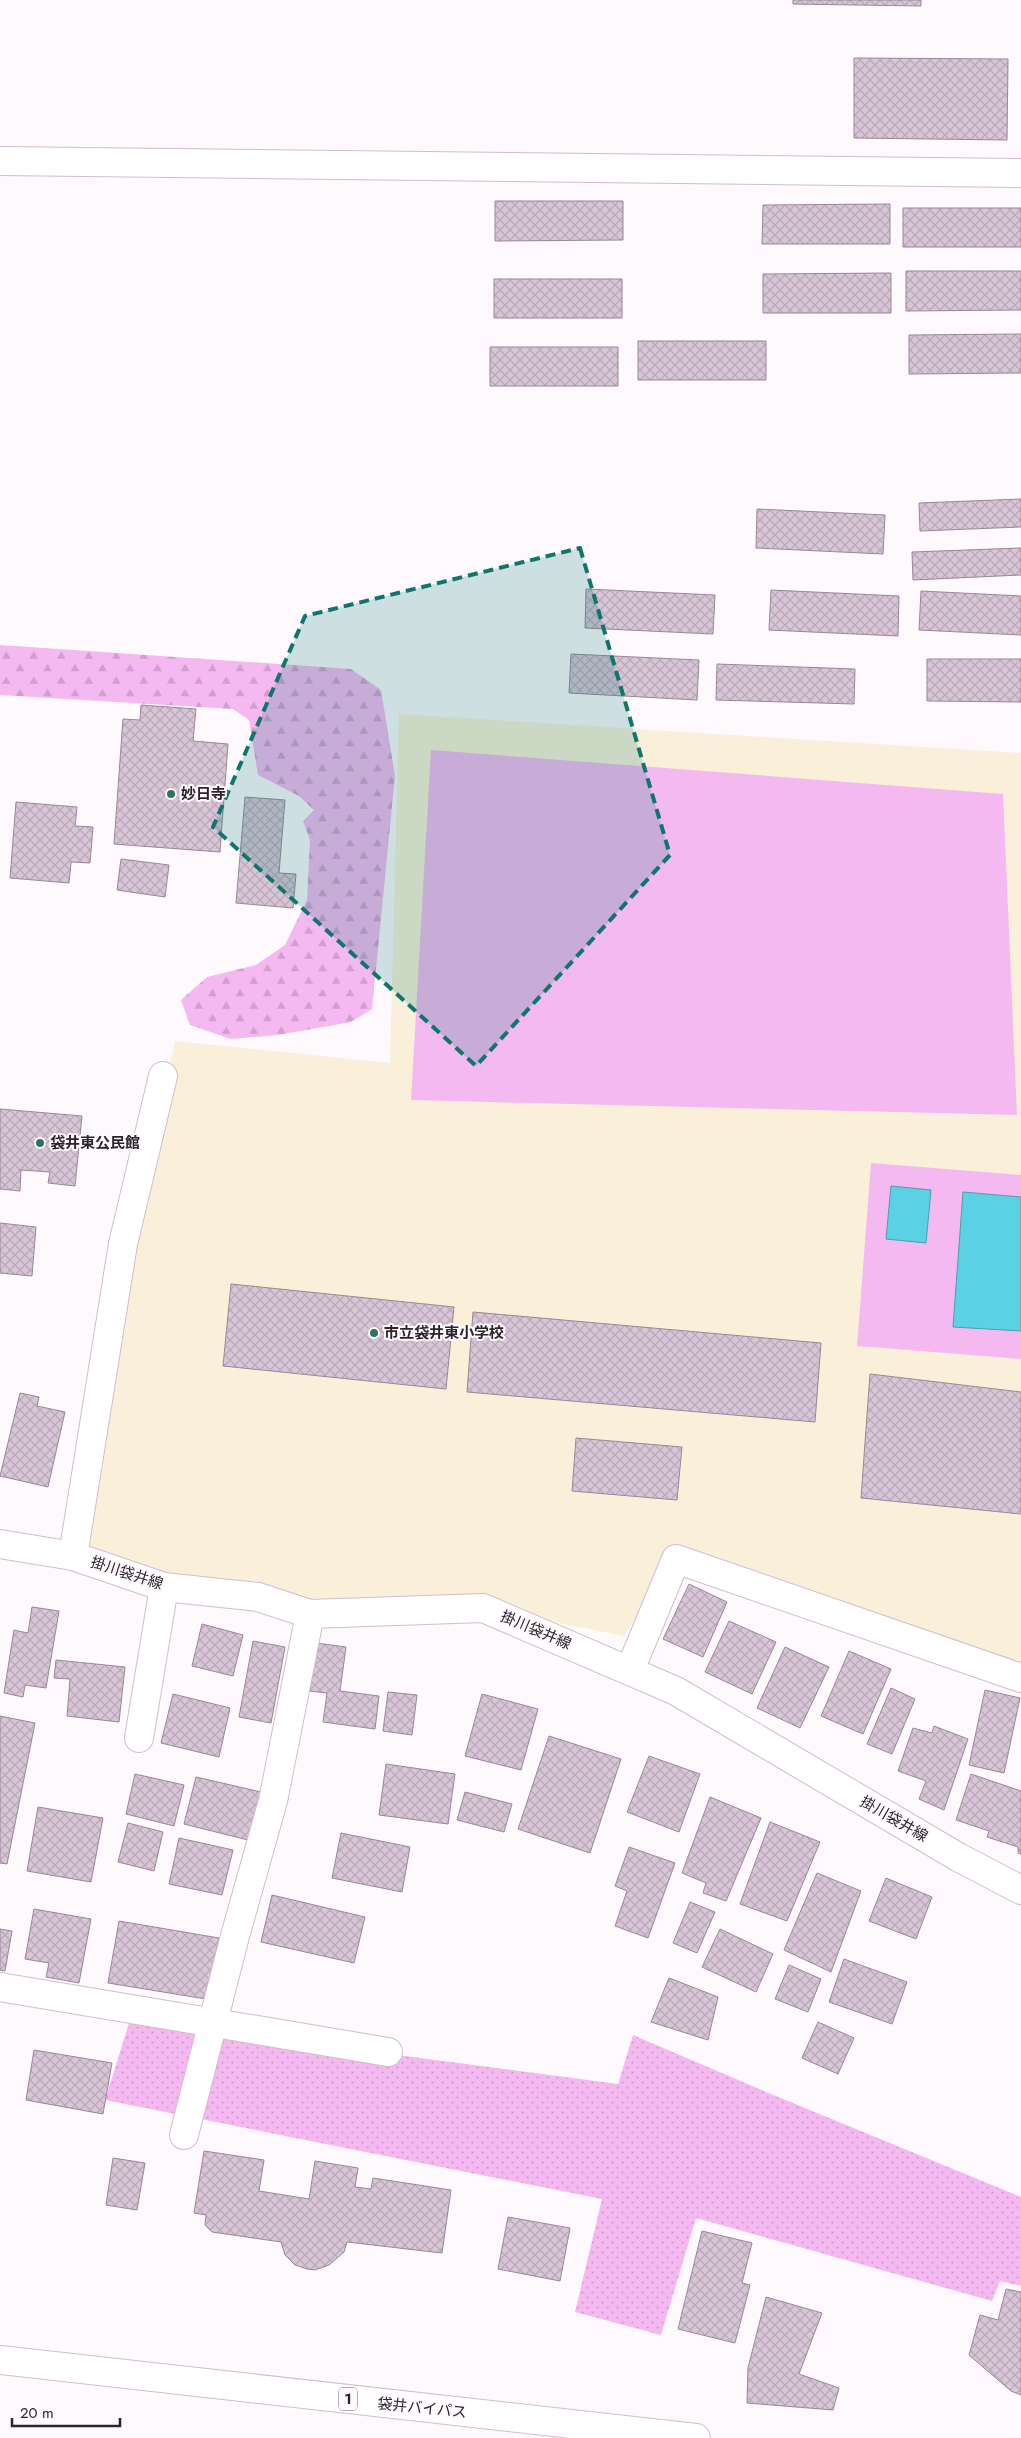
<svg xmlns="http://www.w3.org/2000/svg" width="1021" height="2438" font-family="Jost,'Noto Sans JP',sans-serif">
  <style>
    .education { fill: #faf0da }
    .grass { fill: url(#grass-dots) }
    .forest { fill: url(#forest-firs) }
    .park { fill: #f4b9f0 }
    .water { fill: #5ad2e3; stroke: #4c9eac }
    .building { fill: url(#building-cross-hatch); stroke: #998797 }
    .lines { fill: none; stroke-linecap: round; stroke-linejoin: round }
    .minor-casing { stroke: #d1bdcf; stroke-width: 30 }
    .tertiary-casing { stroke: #d1bdcf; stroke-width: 30 }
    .secondary-casing { stroke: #d1bdcf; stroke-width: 30 }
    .trunk-casing { stroke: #d1bdcf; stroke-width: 30 }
    .minor { stroke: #fff; stroke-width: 28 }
    .tertiary { stroke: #fff; stroke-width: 28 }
    .secondary { stroke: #fff; stroke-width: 28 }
    .trunk { stroke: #fff; stroke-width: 28 }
    .marked { fill: #0f766e; fill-opacity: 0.2; stroke: #0f766e; stroke-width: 4; stroke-dasharray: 10 6; stroke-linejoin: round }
    .poi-dot { fill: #317261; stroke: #fdf9fd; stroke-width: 2 }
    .labels { text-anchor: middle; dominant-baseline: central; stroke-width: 4; stroke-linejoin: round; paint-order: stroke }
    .shield { fill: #fdf9fd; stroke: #6a646a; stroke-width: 1 }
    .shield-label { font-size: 14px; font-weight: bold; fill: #2b242b }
    .poi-label { font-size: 15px; font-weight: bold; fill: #2b242b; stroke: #fdf9fd; text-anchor: start }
    .street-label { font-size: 15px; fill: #2b242b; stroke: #fdf9fd }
  </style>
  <defs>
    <pattern id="grass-dots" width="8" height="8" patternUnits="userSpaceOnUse" patternTransform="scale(1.25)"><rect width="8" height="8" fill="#f4b9f0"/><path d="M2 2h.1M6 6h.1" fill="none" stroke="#d19fce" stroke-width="1.8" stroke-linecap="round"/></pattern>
    <pattern id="forest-firs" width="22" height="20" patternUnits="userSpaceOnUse" patternTransform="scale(1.25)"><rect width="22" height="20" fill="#f4b9f0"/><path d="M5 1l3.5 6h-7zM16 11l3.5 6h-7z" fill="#d19fce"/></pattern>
    <pattern id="building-cross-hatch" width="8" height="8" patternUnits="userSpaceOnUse" patternTransform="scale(1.25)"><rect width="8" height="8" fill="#d8c5d7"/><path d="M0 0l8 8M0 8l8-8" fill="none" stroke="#baa9b9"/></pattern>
  </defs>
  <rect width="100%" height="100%" fill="#fdf9fd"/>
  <path class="education" d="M399 714 1021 753V1673L676 1559 624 1636 483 1608 310 1614 73 1556 175 1041 390 1063Z"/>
  <path class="grass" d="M130 2020 618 2084 633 2035 771 2094 1021 2197V2286L1000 2281 992 2301 696 2218 661 2335 575 2312 602 2199 105 2100Z"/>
  <path class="forest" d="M0 645 351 669 381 690 395 776 372 1009 351 1022 278 1035 231 1039 190 1025 181 1000 207 977 256 965 285 945 307 900 310 840 303 821 314 810 299 796 258 775 249 720 233 709 0 695Z"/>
  <path class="park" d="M431 750 1003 794 1017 1115 411 1100Z
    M871 1163 1021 1175V1359L857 1346Z"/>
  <path class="water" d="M891 1186 931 1190 926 1243 886 1239Z
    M963 1192 1021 1197V1331L953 1327Z"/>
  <path class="building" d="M793 0H921V6L793 4Z
    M854 58 1008 59 1007 140 854 138Z
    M495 201H623V240L495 241Z
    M890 204V244H762L763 205Z
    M903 208H1021V247H903Z
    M906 271H1021V310L906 311Z
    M891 273V313H763V274Z
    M494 279H622V318H494Z
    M1021 334V373L909 374V335Z
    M638 341H766V380H638Z
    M490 347H618V386H490Z
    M1021 499V527L920 531 919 503Z
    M757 509 885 515 883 554 756 548Z
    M1021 548V575L913 580 912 552Z
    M586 589 715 595 713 634 585 628Z
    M771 590 899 596 898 636 769 630Z
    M921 591 1021 596V635L919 630Z
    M571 654 699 660 697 700 569 693Z
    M927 659H1021V702L927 701Z
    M717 664 855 669 854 704 716 700Z
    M141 705 196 709 193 741 228 744 220 852 114 844 123 719 140 720Z
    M245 797 285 800 279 873 296 874 293 908 236 903Z
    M16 802 77 807 75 826 93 827 90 863 71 862 69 883 10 878Z
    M121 859 169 865 165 897 117 890Z
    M0 1109 82 1116 75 1186 48 1183 50 1172 21 1170 20 1191 0 1189Z
    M0 1223 36 1227 32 1276 0 1273Z
    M231 1284 454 1307 446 1389 223 1366Z
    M473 1312 821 1343 815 1422 467 1392Z
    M870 1374 1021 1392V1514L861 1498Z
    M20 1393 39 1397 37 1406 65 1412 48 1487 0 1476Z
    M576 1438 682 1447 677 1500 572 1491Z
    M689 1584 727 1602 703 1657 663 1639Z
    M32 1607 59 1611 46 1688 25 1685 23 1697 4 1693 14 1630 28 1633Z
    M729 1621 776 1642 752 1694 705 1672Z
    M202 1624 243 1635 233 1676 192 1666Z
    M253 1641 285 1647 271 1723 239 1717Z
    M316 1643 346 1647 340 1691 379 1696 375 1729 323 1722 327 1693 310 1691Z
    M785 1647 829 1667 800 1728 757 1708Z
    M849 1651 891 1669 863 1734 821 1716Z
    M56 1660 125 1667 119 1722 67 1716 70 1679 54 1678Z
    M891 1688 915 1699 892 1754 867 1744Z
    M985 1690 1020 1698 1004 1773 969 1765Z
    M388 1692 417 1695 412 1735 383 1731Z
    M173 1694 230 1708 219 1757 161 1743Z
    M482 1694 538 1709 521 1770 465 1756Z
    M0 1716 35 1723 7 1864 0 1863Z
    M934 1726 968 1739 944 1810 919 1799 926 1781 898 1771 913 1728 932 1733Z
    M549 1736 621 1759 590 1853 518 1829Z
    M649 1756 700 1774 679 1832 627 1812Z
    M386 1764 455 1774 448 1824 379 1815Z
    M135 1774 184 1785 174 1826 126 1814Z
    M971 1774 1021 1791V1854L1018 1853V1847L987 1837 989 1831 956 1820Z
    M196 1777 261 1792 252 1841 184 1824Z
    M465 1792 512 1804 504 1832 457 1820Z
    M710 1797 761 1818 726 1901 703 1893 706 1883 682 1873Z
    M38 1807 103 1818 91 1882 27 1871Z
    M770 1822 820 1842 787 1921 740 1904Z
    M128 1823 163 1832 154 1871 118 1862Z
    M341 1833 410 1847 402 1892 332 1878Z
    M179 1838 233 1850 222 1895 169 1884Z
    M629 1847 675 1863 648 1938 615 1926 627 1891 615 1886Z
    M817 1873 861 1891 831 1972 784 1950Z
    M886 1878 932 1897 916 1939 869 1921Z
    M272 1895 365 1917 354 1963 261 1942Z
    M690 1902 715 1912 697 1953 673 1943Z
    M34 1909 91 1919 79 1983 46 1977 49 1963 25 1959Z
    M119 1921 219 1938 206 1999 108 1983Z
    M0 1929 12 1931 5 1971 0 1970Z
    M720 1929 773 1954 756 1992 702 1967Z
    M844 1959 907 1982 892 2024 829 2002Z
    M789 1965 821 1979 808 2012 775 1999Z
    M669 1978 718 1997 708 2040 651 2022Z
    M818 2022 854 2038 838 2074 802 2058Z
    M34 2050 112 2063 103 2114 26 2100Z
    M204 2151 264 2160 259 2191 309 2199 315 2161 358 2168 355 2187 371 2189 373 2178 451 2190 442 2253 347 2242 344 2252 329 2265 315 2270 307 2269 295 2265 285 2255 281 2242 212 2232 205 2225 206 2215 194 2213Z
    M113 2158 145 2163 137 2210 106 2205Z
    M508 2217 570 2228 560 2281 498 2269Z
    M702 2231 752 2243 742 2283 750 2285 735 2343 678 2329Z
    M1006 2289 1021 2292V2395L1011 2391 969 2355 980 2315 998 2320Z
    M766 2297 822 2313 799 2374 839 2388 833 2410 747 2403 748 2368Z"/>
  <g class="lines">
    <defs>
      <path id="minor" d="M73 1556 123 1244 163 1076
        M630 1670 676 1559 1021 1678
        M139 1738 164 1587
        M0 1987 388 2052
        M184 2135 235 1936 273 1801 310 1614"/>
      <path id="tertiary" d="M0 161 1021 173"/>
      <path id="secondary" d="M0 1544 73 1556 164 1587 258 1597 310 1614 483 1608 676 1691 958 1857 1021 1890"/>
      <path id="trunk" d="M0 2360 696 2438"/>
    </defs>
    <use href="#minor" class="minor-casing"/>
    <use href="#tertiary" class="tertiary-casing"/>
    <use href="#secondary" class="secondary-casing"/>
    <use href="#trunk" class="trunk-casing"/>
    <use href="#minor" class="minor"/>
    <use href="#tertiary" class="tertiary"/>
    <use href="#secondary" class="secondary"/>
    <use href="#trunk" class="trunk"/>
  </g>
  <path class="marked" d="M580 548 670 855 476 1066 213 827 305 616Z"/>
  <g class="poi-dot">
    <circle cx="171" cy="794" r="5"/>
    <circle cx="40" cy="1143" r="5"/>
    <circle cx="374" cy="1333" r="5"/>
  </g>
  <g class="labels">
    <rect class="shield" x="339" y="2387.5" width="18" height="23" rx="4"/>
    <g class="shield-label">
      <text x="348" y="2399">1</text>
    </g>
    <g class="poi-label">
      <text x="181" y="794">妙日寺</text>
      <text x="50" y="1143">袋井東公民館</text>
      <text x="384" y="1333">市立袋井東小学校</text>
    </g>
    <g class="street-label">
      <text transform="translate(127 1573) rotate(18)">掛川袋井線</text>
      <text transform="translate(536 1630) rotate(23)">掛川袋井線</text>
      <text transform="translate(894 1819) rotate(30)">掛川袋井線</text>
      <text transform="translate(422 2408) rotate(6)">袋井バイパス</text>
    </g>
  </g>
  <path d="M12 2418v8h108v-8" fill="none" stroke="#2b242b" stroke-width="2.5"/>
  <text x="20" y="2418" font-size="15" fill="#2b242b" stroke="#fdf9fd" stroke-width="4" paint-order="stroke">20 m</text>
</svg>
